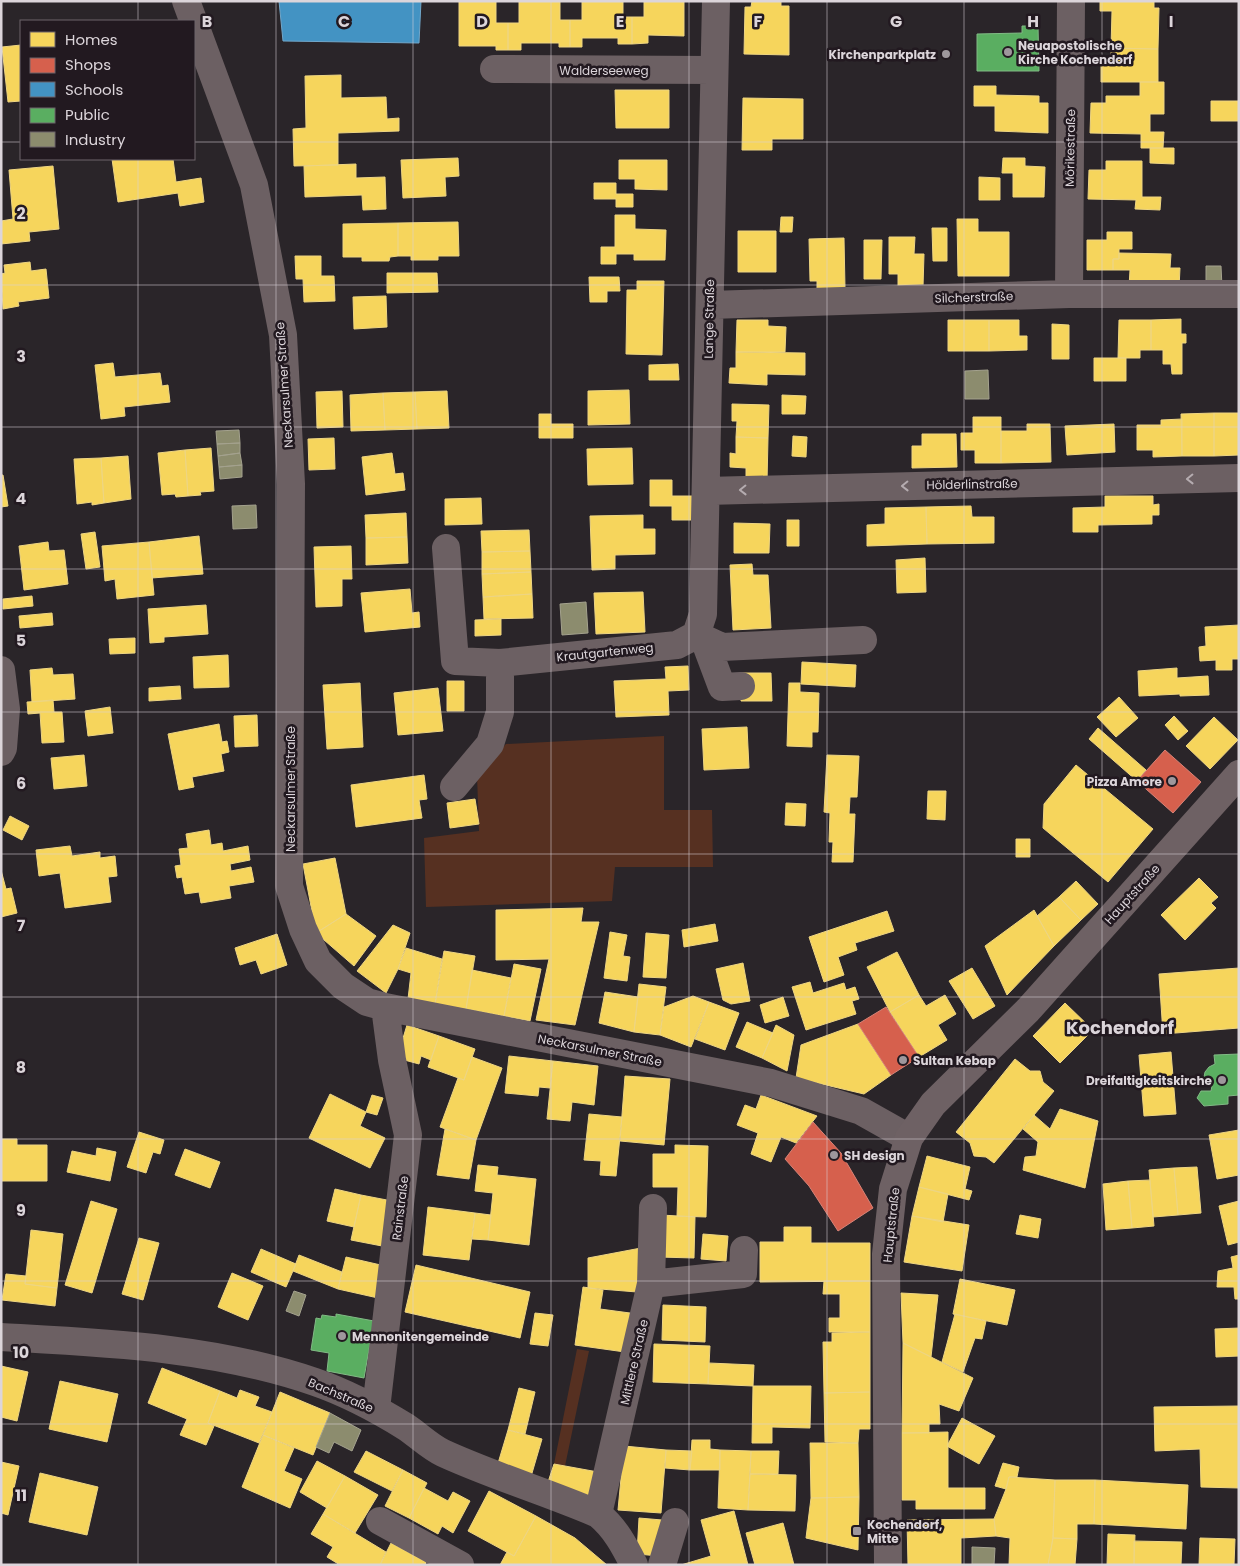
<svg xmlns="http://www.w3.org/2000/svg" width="1240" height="1566" font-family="Poppins,sans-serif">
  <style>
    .green { fill: #563021 }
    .homes { fill: #f6d55c; stroke: #eed582 }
    .shops { fill: #d6604d; stroke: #d88377 }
    .schools { fill: #4393c3; stroke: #71a7ca }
    .public { fill: #5aae61; stroke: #81ba85 }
    .industry { fill: #8c8c6e; stroke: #a4a28e }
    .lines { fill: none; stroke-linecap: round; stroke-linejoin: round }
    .minor { stroke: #6c6063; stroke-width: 28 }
    .major { stroke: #6e6164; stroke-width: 28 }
    .oneway { stroke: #b5acb0 }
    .grid { fill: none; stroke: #dcd5da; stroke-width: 1; stroke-opacity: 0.55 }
    .poi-dot { fill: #9e979c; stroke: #221920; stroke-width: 2 }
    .labels { text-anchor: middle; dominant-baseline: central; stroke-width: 5; stroke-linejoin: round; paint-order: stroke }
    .poi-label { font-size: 12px; font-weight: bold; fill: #dcd5da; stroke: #221920; text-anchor: start }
    .street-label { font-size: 12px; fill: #dcd5da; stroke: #221920 }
    .district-label { font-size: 18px; font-weight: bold; fill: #dcd5da; stroke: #221920 }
    .grid-label { font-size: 16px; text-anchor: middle; font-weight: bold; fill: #dcd5da; stroke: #221920; stroke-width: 5; stroke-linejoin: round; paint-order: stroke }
  </style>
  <rect width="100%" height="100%" fill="#2a2529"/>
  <path class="green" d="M664 736V810H712L713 867H615L612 901 426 907 424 838 479 831 477 775 506 744Z
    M577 1349 589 1351 565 1466 554 1464Z"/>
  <path class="homes" d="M459 1H496V23H508V50H496V46H459Z
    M519 1H560V20H570V47H559V43H521V50H508V23H519Z
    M582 1H623V17H632V44H618V38H582V47H570V20H582Z
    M644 1H684V36L648 35V43L632 44V17H644Z
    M752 1H781V6H789V55L744 54 745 7H751Z
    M1100 1H1154V8H1159L1158 49 1111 48 1112 11H1100Z
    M21 45V101L8 102 2 47Z
    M1111 48 1158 49V82H1101V65H1111Z
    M341 75V98L386 97 387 119 399 118V131L338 133V165L294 166 293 129 306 128 305 76Z
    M1140 82H1164V114H1150V132H1164L1163 148H1141V134L1090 133 1091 103H1106V96H1140Z
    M974 86H996V95L1039 96V103H1048V133L995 131V106H974Z
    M615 90H669V128H616Z
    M743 98 803 99V139H772V150H742Z
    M1211 101H1239V121H1211Z
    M1150 148H1174V164L1150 163Z
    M458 158 459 176 445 177 446 196 403 198 401 160Z
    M1003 158H1025V166L1045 167 1044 197H1013V173H1002Z
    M112 159H173L176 182 201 178 204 202 180 206 178 193 118 202Z
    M619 160H667V190L635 189V179H619Z
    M1106 161H1142V197H1161L1160 210 1135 209 1136 200 1088 199 1089 170H1106Z
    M356 164V178L385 177 386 209 363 210 362 195 305 197 304 166Z
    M53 166 59 229 29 232 30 241 1 244V221L13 219 9 170Z
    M979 177 1000 178V200H979Z
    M594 183H616V194H633V207H616V199H594Z
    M615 215H635V229L666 230 665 260H634V254H616V264H601V247H615Z
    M781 217H793L792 232H780Z
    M957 219H978V232H1009V276H958Z
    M458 222 459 256H438V260H411V256H398V223Z
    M398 223V256L390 257 389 261H362V257H343V224Z
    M932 228H947V261H933Z
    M738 231H776V272H738Z
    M1107 232H1132V249H1119V259H1113V270H1087V240H1107Z
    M889 237H915L914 254H924L923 287 898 286V274H889Z
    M844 238 845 288 817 289V281H810L809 239Z
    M864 240H882L881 279H864Z
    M1119 253 1171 254 1170 268H1180L1179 288 1129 287 1130 270H1113V259H1119Z
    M295 256H321V276H334L335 301 304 302 303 279H296Z
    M30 262 31 271 46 269 49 298 18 302 19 306 3 309 1 274 5 273 4 265Z
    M387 273H437L438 292 387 293Z
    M589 277H619L620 291H607V302H590Z
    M637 281H664L662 355 626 354 627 290H637Z
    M386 296 387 327 354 329 353 297Z
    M1181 319V334H1186V343H1182V374H1172L1171 364H1163V350H1151V320Z
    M737 320H768V326L786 327 785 352H736Z
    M948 320H989V351H948Z
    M989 320H1019V336H1027V350L989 351Z
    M1119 320H1151V350H1140V358H1118Z
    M1052 324 1069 325V359H1052Z
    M736 352 805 353V375L767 374V385L729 383 730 368H736Z
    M1094 358H1126V381H1094Z
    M113 363 115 377 160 373 162 386 168 385 170 402 124 407 125 416 101 419 95 365Z
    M678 364 679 380H649V365Z
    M629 390 630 424 588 425V391Z
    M342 391 343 427 317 428 316 392Z
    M447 391 449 428 417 429 415 392Z
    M415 392 417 429 385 430 383 393Z
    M383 393 385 430 351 431 350 395Z
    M782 395 806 396 805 414H782Z
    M732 404 769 405 768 438 736 437 737 421H732Z
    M1214 413H1239V455L1214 456Z
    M1214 413V456H1182L1181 414Z
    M539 414H551V424H573V438H539Z
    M973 417H1001V463H975V450H961V433H973Z
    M1182 419V456L1153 457V450H1137V425H1161V420Z
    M1027 424H1050L1051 462 1001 463V431H1027Z
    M1114 424 1115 452 1067 455 1065 426Z
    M922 434H956L957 467 912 468V446H922Z
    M793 436 807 437 806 457 792 456Z
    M736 437 768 438 767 482H746V468L730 467V453L736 454Z
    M334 438 335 469 309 470 308 439Z
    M211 448 214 491 200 492 201 495 188 496 185 450Z
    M632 448 633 484 588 485 587 449Z
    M185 450 188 496 176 497 175 494 162 495 158 453Z
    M392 453 395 474 403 473 405 490 366 495 362 457Z
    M128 456 131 499 104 503 101 458Z
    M101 458 104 503 92 505V502L77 504 74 459Z
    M1 475H3L8 506 1 507Z
    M650 480H672V496H692V520H672V506H650Z
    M1105 496H1153V505L1159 504V515H1152V524L1098 525V532H1073V508L1105 507Z
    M481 498 482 524 445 525V499Z
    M971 506 972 517H994V543L927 544 926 507Z
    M926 507 927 544 867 546V525L885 524V508Z
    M406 513 407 537 366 538 365 515Z
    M643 515V529H655V554L615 555V569L592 570 590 516Z
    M787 520H799V546H787Z
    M734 523 770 524 769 553H734Z
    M529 530 530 551 482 552 481 531Z
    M95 532 100 567 86 569 81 534Z
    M199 536 203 574 152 578 149 542Z
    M407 537 408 563 366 565V538Z
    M48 542 49 551 64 550 68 584 24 590 19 546Z
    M149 542 154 595 117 599 115 579 105 581 102 546Z
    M351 546 352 579H342V606L316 607 314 547Z
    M530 551 531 572 482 574V552Z
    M925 558 926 592 897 593 896 560Z
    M752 564 753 575H768L771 628 733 630 730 565Z
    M531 572 532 594 483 597 482 574Z
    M410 589 412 613 419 612 420 627 365 632 361 593Z
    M643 592 645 632 596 634 594 593Z
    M532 594 533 618 484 619 483 597Z
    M32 596 33 606 3 609V599Z
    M206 605 208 634 164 637V642L150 643 148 609Z
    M52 613 53 625 20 628 19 616Z
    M501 619V635L475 636V620Z
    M1239 625V659H1232V670H1216V660L1200 661 1199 647 1206 646 1205 627Z
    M135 638V653L110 654 109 639Z
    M228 655 229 687 194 688 193 657Z
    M802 662 856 665 855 687 801 684Z
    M688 666 689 690 668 691 669 715 616 717 614 681 666 679 665 667Z
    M52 668 53 675 73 674 75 699 32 702 30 670Z
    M1177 668V678L1208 676 1209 695 1180 696V694L1139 696 1138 671Z
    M741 673H771L772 701H741Z
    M447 681H464V711H447Z
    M360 683 363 747 327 749 323 685Z
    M789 683H800V692L819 693 818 732H812V747L787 746Z
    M180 686 181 699 149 701V688Z
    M438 688 443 731 398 735 394 693Z
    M1119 697 1138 718 1116 737 1097 717Z
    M53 700 54 712H62L64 742 42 743 40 713 28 714 27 702Z
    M110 707 113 733 88 736 85 711Z
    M257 715 258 746 235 747 234 716Z
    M1174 716 1188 731 1178 740 1165 725Z
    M1214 717 1238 740 1210 769 1186 746Z
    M219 724 222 742 227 741 229 752 221 754 224 771 192 777 194 787 179 790 168 734Z
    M747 727 749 768 704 770 702 729Z
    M1098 728 1146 770 1137 781 1089 739Z
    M84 755 87 786 54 789 51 758Z
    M827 755 859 756 857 797H850L849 814H855L853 862H832L833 842H829L830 813 824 812Z
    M1076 765 1153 829 1108 882 1043 828 1044 804Z
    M424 775 427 799 419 800 422 818 356 827 351 785Z
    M928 791H946L945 820 927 819Z
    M475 799 479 824 450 828 447 803Z
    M786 803 806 804 805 826 785 825Z
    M10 816 29 826 22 840 3 830Z
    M209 830 211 845 222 843 223 851 248 846 250 860 230 864 231 871 251 867 254 882 229 886 231 898 201 903 199 892 185 894 182 877 177 878 175 866 181 865 179 849 188 848 186 834Z
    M1016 839H1030V857H1016Z
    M70 846 72 856 100 852V858L115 856 117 876 108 877 111 902 65 908 60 873 39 876 36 850Z
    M335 858 346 914 316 933 303 864Z
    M1 870 6 889 11 888 17 913 1 917Z
    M1199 878 1218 897 1211 903 1216 908 1185 940 1161 915Z
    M1076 881 1098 904 1081 920 1059 897Z
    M1059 897 1081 920 1054 946 1037 916Z
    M583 908 581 922H599L575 1025 536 1020 549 959 496 960V910Z
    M1034 910 1054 946 1007 995 985 946Z
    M887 911 894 931 855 943 857 950 838 957 844 975 824 982 809 937Z
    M346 914 376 936 354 966 316 933Z
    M715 924 718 941 684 947 682 930Z
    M393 925 410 933 398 969 386 993 357 971Z
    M610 932 627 935 623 956 630 957 627 981 604 978Z
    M646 933 669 935 666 978 643 977Z
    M277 934 287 965 261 974 256 960 240 965 235 948Z
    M406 948 442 959 435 1004 408 999 411 973 398 969Z
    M444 951 475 956 466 1009 435 1004Z
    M897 952 919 995 890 1012 867 967Z
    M743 963 750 1001 731 1004 723 1000 716 969Z
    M514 964 541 969 530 1021 504 1016Z
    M972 968 995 1006 973 1019 949 981Z
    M1239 968V1028L1163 1034 1159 974Z
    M472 970 511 978 504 1016 466 1009Z
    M810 982 813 993 844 983 846 990 855 987 859 999 852 1001 856 1014 806 1030 792 987Z
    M639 984 666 987 660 1035 634 1032Z
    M605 992 638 997 634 1032 599 1023Z
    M919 995 926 1006 945 995 956 1014 938 1025 947 1040 919 1057 890 1012Z
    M693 996 709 1002 691 1047 660 1035 664 1007Z
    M783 997 789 1016 765 1023 760 1005Z
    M709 1002 739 1013 725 1050 695 1039Z
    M1065 1003 1093 1030 1060 1063 1033 1036Z
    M747 1022 773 1033 762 1058 736 1047Z
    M858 1024 891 1075 864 1094 796 1078 801 1045Z
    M407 1025 439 1036 431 1060 421 1056 419 1064 397 1058Z
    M776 1025 794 1035 787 1071 762 1058Z
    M439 1036 475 1049 464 1080 428 1067Z
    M1171 1052 1176 1114 1144 1116 1139 1055Z
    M509 1056 553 1061 550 1088 539 1087 538 1096 505 1093Z
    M472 1057 502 1068 476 1140 440 1127 458 1078 464 1080Z
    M1015 1059 1030 1071H1040L1043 1082 1054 1091 994 1163 986 1157 974 1156 970 1143 956 1132Z
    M553 1061 598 1066 594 1105 572 1102 570 1121 547 1119Z
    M625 1076 670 1079 664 1145 620 1141Z
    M330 1094 366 1112 360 1126 385 1138 370 1168 309 1138Z
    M372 1095 383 1098 377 1115 366 1112Z
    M761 1095 817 1116 796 1143 781 1137 771 1162 751 1154 758 1133 737 1125 745 1105 756 1109Z
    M1060 1109 1098 1121 1085 1188 1023 1170 1025 1157 1036 1156 1038 1142 1023 1129 1034 1115 1050 1129Z
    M589 1114 622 1117 616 1176 600 1175 601 1161 584 1160Z
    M445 1129 476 1140 469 1179 437 1175Z
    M1239 1130V1175L1217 1179 1209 1135Z
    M139 1132 164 1140 160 1154 153 1152 146 1173 127 1167Z
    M1 1139H17V1145H47V1181H1Z
    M675 1145 708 1146 706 1217 677 1216 678 1187H653V1154H675Z
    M97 1148 116 1152 110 1181 67 1172 72 1151 96 1156Z
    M185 1149 220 1162 210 1188 175 1175Z
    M927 1156 970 1167 965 1189 972 1191 969 1200 919 1187Z
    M478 1165 498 1167 497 1175 536 1179 529 1245 488 1240 493 1193 475 1191Z
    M1197 1167 1201 1213 1178 1215 1174 1168Z
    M1174 1168 1178 1215 1153 1217 1149 1170Z
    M1150 1180 1154 1226 1132 1228 1128 1181Z
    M1128 1181 1132 1228 1106 1230 1103 1184Z
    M919 1187 948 1194 943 1222 912 1216Z
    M335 1189 361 1195 354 1227 327 1221Z
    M361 1195 392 1201 382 1246 351 1240Z
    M91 1201 117 1209 92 1293 65 1285Z
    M1239 1201V1242L1228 1245 1219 1206Z
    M428 1207 475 1213 469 1260 423 1255Z
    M475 1213 491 1215 488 1240 472 1239Z
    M661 1215 695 1217 694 1258 659 1257Z
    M1020 1215 1041 1219 1038 1238 1016 1234Z
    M912 1216 969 1225 962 1271 904 1262Z
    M784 1227H811V1243H870V1281L760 1282V1242H784Z
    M31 1230 63 1234 57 1288 25 1284Z
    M703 1234 728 1236 726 1261 701 1259Z
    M139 1238 159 1243 143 1300 122 1294Z
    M641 1248 637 1292 588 1288V1258Z
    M261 1249 296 1264 286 1287 251 1272Z
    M299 1255 342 1272 338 1289 293 1271Z
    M1239 1255V1299H1235L1234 1287H1217L1218 1271 1233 1268 1231 1257Z
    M346 1257 385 1266 378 1298 338 1289Z
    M416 1265 530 1292 520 1338 405 1312Z
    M232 1273 263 1286 248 1320 218 1307Z
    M6 1274 26 1276 25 1284 57 1288 55 1306 2 1300Z
    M960 1279 1015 1290 1007 1325 953 1314Z
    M824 1281H870V1332H829V1318H840V1294H823Z
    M583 1287 603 1290 600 1309 630 1313 625 1352 575 1345Z
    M901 1293 938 1295 931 1357 903 1343Z
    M663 1305 706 1307 705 1342 662 1340Z
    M535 1313 553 1315 548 1346 530 1344Z
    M955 1314 986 1321 982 1339 975 1338 963 1372 942 1362Z
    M1239 1328V1356L1216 1357 1215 1329Z
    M870 1332V1392L824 1393 823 1342H832V1333Z
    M903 1343 973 1378 959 1411 939 1404 940 1424H929V1433H902Z
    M654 1344 710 1346 708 1384 653 1382Z
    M709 1363 754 1365 753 1386 708 1384Z
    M1 1366 28 1372 17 1421 1 1417Z
    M162 1368 220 1391 208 1423 214 1426 206 1445 180 1435 187 1419 148 1403Z
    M60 1381 118 1394 107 1442 49 1429Z
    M753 1386H811L810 1428 772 1427V1443H752Z
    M519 1388 535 1392 525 1434 508 1430Z
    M240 1390 259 1397 255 1406 272 1412 259 1443 208 1423 220 1391 237 1398Z
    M280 1392 330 1413 313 1455 263 1435Z
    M870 1392V1429H859L858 1443 825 1442 824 1393Z
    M1239 1406V1488L1201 1487 1200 1449 1155 1451 1154 1407Z
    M962 1418 995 1436 979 1464 947 1446Z
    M508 1430 542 1439 530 1480 496 1470Z
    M948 1432V1488H985V1509H916V1500H902V1433Z
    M263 1435 294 1448 284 1471 302 1479 290 1508 242 1487Z
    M692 1440H710V1449L720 1450V1470H690Z
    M810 1443H858L859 1497 811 1498Z
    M624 1446 666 1450 661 1513 618 1510Z
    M666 1450 692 1451 690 1470 665 1468Z
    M720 1450 751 1451 748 1510 718 1508Z
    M366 1451 403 1470 392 1491 354 1472Z
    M751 1451H779L778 1474H750Z
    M317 1461 345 1476 327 1508 300 1492Z
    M1 1462 19 1466 8 1515 1 1513Z
    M1003 1463 1019 1467 1017 1477H1009L1006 1489 995 1486Z
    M554 1464 598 1472 587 1504 546 1488Z
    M403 1470 427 1483 409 1518 385 1506Z
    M40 1473 98 1487 87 1535 29 1522Z
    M750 1474 796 1475 795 1511 748 1510Z
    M345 1476 378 1495 355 1533 323 1514Z
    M1009 1477 1055 1480 1053 1538 1048 1565H1009L1010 1538 996 1536 994 1519 1006 1489Z
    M1055 1480H1095L1094 1524H1077V1539L1053 1538Z
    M1095 1480 1188 1485 1186 1529 1094 1524Z
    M424 1488 448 1501 453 1492 470 1501 453 1533 442 1526 438 1534 409 1518Z
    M489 1491 536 1516 514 1556 468 1531Z
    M859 1497 858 1550 806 1538 811 1498Z
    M734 1511 748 1565H681L711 1556 701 1520Z
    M323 1514 386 1552 380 1565H340L327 1557 333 1547 311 1534Z
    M536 1516 575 1538 607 1565H500L507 1552 514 1556Z
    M639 1518 662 1520 659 1556 637 1554Z
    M994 1519 996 1536 961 1538V1565H908L907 1520Z
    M783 1523 794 1565H755L746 1533Z
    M1108 1534 1135 1535 1134 1565H1107Z
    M1053 1538 1077 1539 1075 1565H1048Z
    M1200 1538 1235 1539 1234 1565H1199Z
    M1134 1541 1182 1542 1181 1565H1134Z
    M391 1543 426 1562 425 1565H380Z"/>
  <path class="shops" d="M1165 750 1201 782 1173 813 1137 781Z
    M886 1007 919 1057 891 1075 858 1024Z
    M813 1122 841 1153 873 1208 838 1231 809 1186 785 1159Z"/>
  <path class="schools" d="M279 1H421L419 43 283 41Z"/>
  <path class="public" d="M1022 26H1038L1039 71H977V34L1022 33Z
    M1239 1054V1095L1228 1096V1104L1204 1106 1197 1098 1201 1091H1211L1212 1086 1206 1083 1204 1077 1205 1072 1209 1067 1215 1064 1214 1055Z
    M336 1314 374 1321 364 1378 327 1371 329 1353 311 1350 316 1318 321 1319 322 1315 336 1317Z"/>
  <path class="industry" d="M1206 266H1221L1222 287H1206Z
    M988 370 989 399H965V371Z
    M239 430 240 443 217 444 216 431Z
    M240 443V453L218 456 217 444Z
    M240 453 242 465 219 467 218 456Z
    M242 465V477L220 479 219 467Z
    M256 505 257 528 233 529 232 506Z
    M586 602 588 633 562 635 560 604Z
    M294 1291 306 1295 299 1316 286 1311Z
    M330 1413 361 1430 352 1451 334 1442 329 1453 316 1447Z
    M972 1547 995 1548 994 1565H972Z"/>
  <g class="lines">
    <path class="minor" d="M186 1 254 185 283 335 291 484 289 886 303 929 318 961 343 986 367 1002 385 1007 771 1083 861 1111 909 1138
      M494 69 713 70
      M1069 294 1071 1
      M710 305 1069 294H1239
      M706 491 1239 478
      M446 548 455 661 500 663 677 645 696 635
      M696 635 703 614 716 1
      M696 635 722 647 863 640
      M704 639 722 687 741 686
      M1 670 6 709 3 748 1 752
      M454 787 490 744 500 712V663
      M651 1284 743 1274 744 1250
      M1 1337C107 1343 213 1347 315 1382 347 1393 377 1409 406 1427 418 1435 430 1447 443 1453 493 1476 547 1492 598 1514 615 1528 624 1545 634 1565
      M376 1409 408 1135 392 1060 385 1007
      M598 1514 651 1284 653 1208
      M380 1521 460 1565
      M662 1565 675 1522"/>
    <path class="major" d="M888 1565 886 1254 893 1189 909 1138 933 1104 1028 1010 1239 774"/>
  </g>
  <defs><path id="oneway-chevron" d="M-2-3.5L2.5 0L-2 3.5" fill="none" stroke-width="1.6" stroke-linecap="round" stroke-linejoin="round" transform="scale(1.25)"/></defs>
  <g class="oneway">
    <use href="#oneway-chevron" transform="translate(1190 479) rotate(179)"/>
    <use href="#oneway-chevron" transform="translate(905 486) rotate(179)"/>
    <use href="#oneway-chevron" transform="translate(743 490) rotate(179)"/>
  </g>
  <path class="grid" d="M138 1V21M276 1V1565M413 1V1565M551 1V1565M689 1V1565M827 1V1565M964 1V1565M1102 1V1565M1 142H21M194 142H1239M138 159V1565M1 285H1239M1 427H1239M1 569H1239M1 712H1239M1 854H1239M1 997H1239M1 1139H1239M1 1281H1239M1 1424H1239"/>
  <g class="poi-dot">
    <circle cx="1008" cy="52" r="5"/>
    <circle cx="946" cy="54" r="5"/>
    <circle cx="1172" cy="781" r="5"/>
    <circle cx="903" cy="1060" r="5"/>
    <circle cx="1222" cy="1080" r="5"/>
    <circle cx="834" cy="1155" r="5"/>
    <circle cx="342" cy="1336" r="5"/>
    <rect x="852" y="1526" width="10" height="10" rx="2.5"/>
  </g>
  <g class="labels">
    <g class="poi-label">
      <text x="1018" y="45">Neuapostolische<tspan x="1018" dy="14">Kirche Kochendorf</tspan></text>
      <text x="936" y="54" text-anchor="end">Kirchenparkplatz</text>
      <text x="1162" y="781" text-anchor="end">Pizza Amore</text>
      <text x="913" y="1060">Sultan Kebap</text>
      <text x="1212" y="1080" text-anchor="end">Dreifaltigkeitskirche</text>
      <text x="844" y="1155">SH design</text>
      <text x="352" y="1336">Mennonitengemeinde</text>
      <text x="867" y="1524">Kochendorf,<tspan x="867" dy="14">Mitte</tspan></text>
    </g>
    <g class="street-label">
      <text x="604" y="70">Walderseeweg</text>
      <text transform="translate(1070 148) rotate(-89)">Mörikestraße</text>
      <text transform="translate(974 297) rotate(-2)">Silcherstraße</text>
      <text transform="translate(709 319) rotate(-89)">Lange Straße</text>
      <text transform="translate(284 385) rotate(-94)">Neckarsulmer Straße</text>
      <text transform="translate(972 484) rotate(-1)">Hölderlinstraße</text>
      <text transform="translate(605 652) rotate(-6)">Krautgartenweg</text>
      <text transform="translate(290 789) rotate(-90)">Neckarsulmer Straße</text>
      <text transform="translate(1132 894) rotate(-48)">Hauptstraße</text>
      <text transform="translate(600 1050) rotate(11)">Neckarsulmer Straße</text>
      <text transform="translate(400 1208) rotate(-83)">Rainstraße</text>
      <text transform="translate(891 1225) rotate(-84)">Hauptstraße</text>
      <text transform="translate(634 1362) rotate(-77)">Mittlere Straße</text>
      <text transform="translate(341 1395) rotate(23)">Bachstraße</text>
    </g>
    <g class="district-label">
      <text x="1120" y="1027">Kochendorf</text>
    </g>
  </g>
  <g class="grid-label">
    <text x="207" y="27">B</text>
    <text x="344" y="27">C</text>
    <text x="482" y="27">D</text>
    <text x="620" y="27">E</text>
    <text x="758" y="27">F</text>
    <text x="896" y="27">G</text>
    <text x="1033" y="27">H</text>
    <text x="1171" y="27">I</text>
    <text x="21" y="219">2</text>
    <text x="21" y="362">3</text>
    <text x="21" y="504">4</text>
    <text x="21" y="646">5</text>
    <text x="21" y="789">6</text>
    <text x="21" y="931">7</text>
    <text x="21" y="1073">8</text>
    <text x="21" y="1216">9</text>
    <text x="21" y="1358">10</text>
    <text x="21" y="1501">11</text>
  </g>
  <rect width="1240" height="1566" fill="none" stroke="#dcd5da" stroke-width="5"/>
  <rect x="20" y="20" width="175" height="140" fill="#221920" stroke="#6c646a"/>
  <rect x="30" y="32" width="25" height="15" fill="#f6d55c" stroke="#6c646a"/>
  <text x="65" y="45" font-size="15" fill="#dcd5da">Homes</text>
  <rect x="30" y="58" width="25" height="15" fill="#d6604d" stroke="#6c646a"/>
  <text x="65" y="70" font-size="15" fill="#dcd5da">Shops</text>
  <rect x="30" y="82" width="25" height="15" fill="#4393c3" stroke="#6c646a"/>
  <text x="65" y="95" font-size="15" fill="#dcd5da">Schools</text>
  <rect x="30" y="108" width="25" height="15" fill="#5aae61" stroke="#6c646a"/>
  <text x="65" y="120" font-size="15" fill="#dcd5da">Public</text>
  <rect x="30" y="132" width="25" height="15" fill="#8c8c6e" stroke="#6c646a"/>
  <text x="65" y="145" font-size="15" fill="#dcd5da">Industry</text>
</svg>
